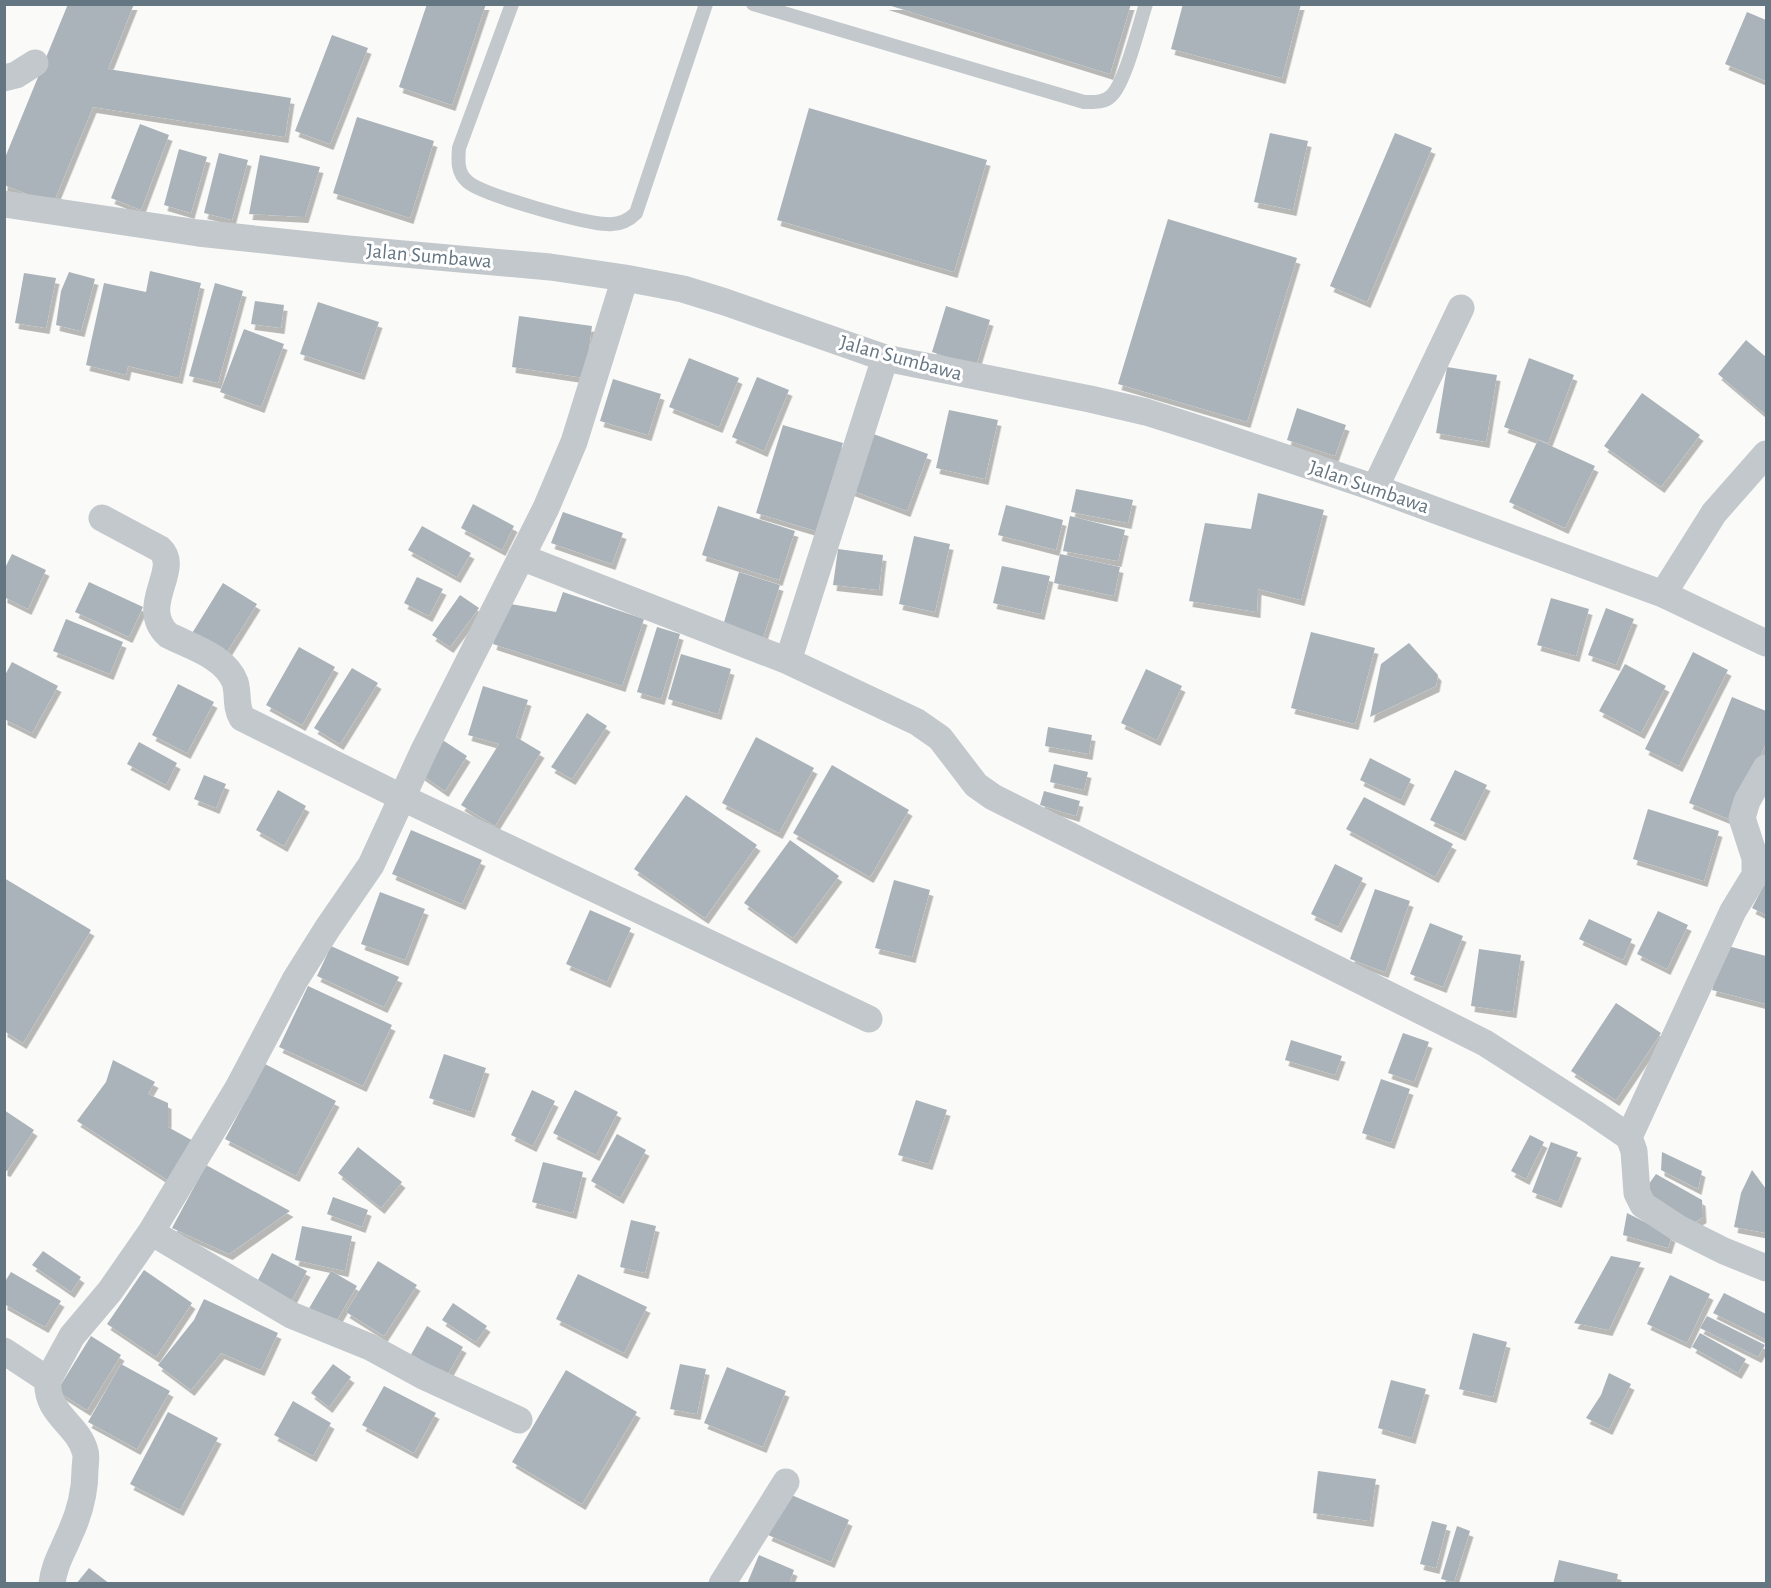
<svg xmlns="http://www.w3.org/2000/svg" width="1771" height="1588" font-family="'Alegreya Sans',sans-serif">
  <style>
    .building { fill: #aab3b9; filter: url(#shadow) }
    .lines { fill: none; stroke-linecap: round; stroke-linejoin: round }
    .service { stroke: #c3c8cc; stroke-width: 14 }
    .minor { stroke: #c3c8cc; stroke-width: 27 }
    .labels { text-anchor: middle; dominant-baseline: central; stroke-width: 6; stroke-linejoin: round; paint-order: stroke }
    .street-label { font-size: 21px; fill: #657683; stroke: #fff }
  </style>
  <defs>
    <filter id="shadow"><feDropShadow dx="3.5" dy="6" stdDeviation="0" flood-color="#0004"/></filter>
  </defs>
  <rect width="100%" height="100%" fill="#fafaf8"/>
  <path class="building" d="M68 4H134L108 69 291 98 285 137 93 107 53 204 4 185V160Z
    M427 4H486L452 105 399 87Z
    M885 4H1131L1110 74Z
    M1183 4H1301L1282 78 1171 49Z
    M1747 12 1766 20V81L1725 64Z
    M332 35 368 48 330 144 295 131Z
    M809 108 987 160 954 272 777 220Z
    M357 117 434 141 410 218 333 193Z
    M140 124 169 135 141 210 111 198Z
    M1270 133 1308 141 1293 210 1254 202Z
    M1395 133 1432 148 1367 302 1330 286Z
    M179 149 207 157 191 213 164 205Z
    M219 153 248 160 232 220 204 213Z
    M260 155 320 167 305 217 249 214Z
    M1168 219 1297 258 1247 422 1118 384Z
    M150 271 201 283 179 378 128 366 126 375 86 365 104 283 146 292Z
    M69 272 95 279 81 331 56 325 61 291Z
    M24 273 56 278 46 328 15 323Z
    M215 283 243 291 218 383 189 376Z
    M255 301 284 305 281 328 251 324Z
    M318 302 379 322 361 374 300 354Z
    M946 306 990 320 976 366 932 352Z
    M519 316 592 326 585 378 512 367Z
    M244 329 284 344 261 407 220 392Z
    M1746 340 1766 357V415L1718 374Z
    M689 358 739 378 719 427 669 407Z
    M1529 358 1574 375 1548 443 1504 427Z
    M1447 367 1497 375 1486 442 1436 433Z
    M757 377 789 390 764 451 732 437Z
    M613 379 661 394 648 435 600 421Z
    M1642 393 1700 435 1661 487 1604 446Z
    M1297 408 1346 425 1335 456 1287 440Z
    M949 410 998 420 985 479 936 468Z
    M783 425 843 443 816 531 756 513Z
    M868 432 928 454 907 511 848 489Z
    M1538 440 1595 466 1565 528 1509 502Z
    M1076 489 1133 500 1128 523 1071 512Z
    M1258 493 1324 510 1301 600 1258 589 1257 612 1189 601 1205 523 1251 529Z
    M473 504 514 526 502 550 461 528Z
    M1006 505 1063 520 1056 550 998 535Z
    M718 506 795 531 779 580 702 555Z
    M563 512 623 533 612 564 551 543Z
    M1070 516 1125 530 1118 561 1063 551Z
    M422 526 471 553 457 577 408 550Z
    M914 536 950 544 935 612 899 604Z
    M838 549 883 555 879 590 833 585Z
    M12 554 46 570 28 609 4 597V570Z
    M1060 554 1120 567 1114 596 1054 583Z
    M1002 566 1050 576 1041 614 993 603Z
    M739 572 780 585 762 641 722 629Z
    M417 577 443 589 429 616 404 603Z
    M89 582 143 607 129 637 75 612Z
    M223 583 257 604 225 655 191 635Z
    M563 592 644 619 622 686 493 644 505 603 556 612Z
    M460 595 479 608 450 647 432 635Z
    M1551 598 1589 609 1576 656 1537 645Z
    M1606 608 1634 619 1616 665 1588 655Z
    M66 619 123 642 110 674 53 651Z
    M657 627 680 634 661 699 637 692Z
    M1311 632 1375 648 1355 724 1291 708Z
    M1409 643 1438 675 1436 686 1370 717 1381 664Z
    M299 647 335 667 302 725 266 705Z
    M1693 652 1728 670 1679 766 1645 749Z
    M681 654 731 669 718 714 668 699Z
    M12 662 58 686 32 733 4 719V677Z
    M1625 664 1666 686 1641 733 1599 711Z
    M352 668 378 683 340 744 314 728Z
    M1146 669 1182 686 1157 740 1121 723Z
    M178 684 214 702 187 753 152 735Z
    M483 686 528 700 516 737 541 752 495 826 461 805 499 744 468 735Z
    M1732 697 1766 711V743L1734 821 1689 803Z
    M587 713 607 726 572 779 551 767Z
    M1048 727 1092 735 1089 754 1045 746Z
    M756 737 814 768 779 833 722 803Z
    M441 739 467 756 445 791 419 773Z
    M139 742 177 763 166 785 127 764Z
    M1370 758 1411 779 1401 800 1360 780Z
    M1054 764 1088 772 1084 790 1050 782Z
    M832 765 909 810 870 877 793 833Z
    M1455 770 1487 785 1462 835 1430 820Z
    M204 775 226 784 216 808 194 799Z
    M278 790 306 806 284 846 256 830Z
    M1044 791 1080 801 1076 816 1040 805Z
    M686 795 757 845 705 918 634 869Z
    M1364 797 1453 844 1435 877 1346 829Z
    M1648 809 1719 831 1704 881 1633 859Z
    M411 830 482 860 462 904 392 874Z
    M790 840 839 876 793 938 744 903Z
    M1335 864 1363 878 1338 927 1311 914Z
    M4 878 91 930 23 1043 4 1031Z
    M894 880 930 890 912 957 875 948Z
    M1766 881V915L1752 908Z
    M1375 889 1410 901 1385 972 1350 959Z
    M380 892 425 909 405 960 361 944Z
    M590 910 631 928 607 982 566 964Z
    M1658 911 1688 925 1667 969 1637 954Z
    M1589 919 1632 939 1623 960 1579 939Z
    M1430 923 1463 936 1443 987 1410 974Z
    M1724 945 1766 956V1004L1712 990Z
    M331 946 399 977 384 1007 317 976Z
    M1479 949 1521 955 1513 1012 1471 1006Z
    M308 986 392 1025 363 1086 279 1047Z
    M1616 1003 1661 1033 1616 1100 1571 1071Z
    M1403 1033 1429 1042 1414 1082 1388 1073Z
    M1291 1040 1342 1056 1335 1075 1285 1060Z
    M444 1054 486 1068 471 1112 429 1098Z
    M113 1060 155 1082 148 1094 168 1103V1127L195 1142 169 1181 77 1121 106 1082Z
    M265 1064 336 1101 296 1176 225 1139Z
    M1381 1079 1410 1089 1391 1143 1362 1133Z
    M532 1090 555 1101 533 1146 511 1135Z
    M575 1090 618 1112 596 1155 553 1133Z
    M916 1100 947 1110 929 1164 898 1155Z
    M4 1110 34 1130 7 1171 4 1170Z
    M617 1134 646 1150 620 1198 591 1181Z
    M1530 1135 1544 1142 1526 1179 1511 1171Z
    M1551 1142 1578 1152 1558 1202 1532 1192Z
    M358 1147 402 1182 381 1208 338 1173Z
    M1662 1152 1702 1171 1698 1189 1661 1170Z
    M543 1162 583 1172 573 1213 532 1202Z
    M206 1165 290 1211 229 1254 172 1228Z
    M1752 1170 1766 1189V1233L1734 1227 1741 1193Z
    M1656 1174 1702 1200 1703 1217 1689 1226 1641 1195Z
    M333 1197 368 1210 362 1227 327 1214Z
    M1627 1213 1672 1236 1668 1248 1623 1235Z
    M631 1220 656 1226 645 1273 620 1267Z
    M302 1226 352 1236 345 1271 295 1260Z
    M43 1251 81 1277 71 1292 32 1265Z
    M272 1253 307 1271 290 1304 255 1286Z
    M1611 1256 1641 1262 1609 1330 1574 1323Z
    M378 1261 417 1285 384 1336 346 1312Z
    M144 1270 192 1303 156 1357 107 1324Z
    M331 1271 357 1286 334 1325 308 1310Z
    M11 1272 61 1301 45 1327 4 1304V1283Z
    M578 1274 647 1307 624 1353 556 1319Z
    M1670 1275 1710 1294 1687 1343 1647 1324Z
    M1724 1293 1766 1314 1765 1339 1713 1313Z
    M204 1299 278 1333 261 1370 221 1353 191 1390 158 1365 194 1320Z
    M453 1303 487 1326 476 1342 442 1320Z
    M1707 1316 1765 1345 1758 1357 1700 1328Z
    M427 1326 463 1347 445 1379 409 1358Z
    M1473 1333 1507 1342 1493 1397 1459 1389Z
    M1700 1333 1746 1359 1738 1373 1692 1347Z
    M91 1336 121 1355 87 1410 57 1391Z
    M121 1364 170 1391 137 1449 88 1422Z
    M333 1364 351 1377 329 1407 311 1393Z
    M680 1364 706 1369 697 1414 670 1409Z
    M727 1367 786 1391 763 1447 704 1423Z
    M566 1370 637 1412 582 1504 512 1462Z
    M1609 1373 1631 1384 1609 1429 1586 1418 1601 1395Z
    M1391 1380 1426 1389 1412 1438 1378 1428Z
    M384 1386 436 1413 414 1453 362 1425Z
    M293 1401 331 1423 313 1456 274 1435Z
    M168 1412 218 1438 180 1510 130 1484Z
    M1318 1471 1376 1479 1370 1521 1313 1513Z
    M787 1493 849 1520 831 1562 768 1535Z
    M1432 1521 1447 1525 1436 1568 1420 1564Z
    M1457 1526 1470 1531 1454 1582 1441 1579Z
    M759 1555 794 1570 789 1584H747Z
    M1559 1560 1618 1574 1616 1584H1553Z
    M89 1568 110 1584H76Z"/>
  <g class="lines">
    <path class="service" d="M512 4 459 148C458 161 457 173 468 182 483 195 586 224 607 224 618 225 628 221 636 213L706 4
      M753 4 1084 102C1093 102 1104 103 1111 96 1125 84 1139 25 1146 4"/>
    <path class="minor" d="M4 78 16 75 35 63
      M4 204 198 233 348 249 550 267 625 278 683 289 725 302 885 358 1090 399 1146 412 1206 431 1375 488 1663 594 1766 643
      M1375 488 1461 308
      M102 518 160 549C182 569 137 606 168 635 191 647 225 656 235 682 239 695 235 706 242 718L403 798 869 1019
      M521 557 788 661 917 722 940 738 976 785 993 797 1485 1043 1594 1113 1629 1137 1634 1151 1637 1193 1643 1205 1678 1228 1724 1251 1766 1268
      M1663 594 1714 513 1766 454
      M788 661 885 358
      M1629 1137 1733 911 1755 875V858L1742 818 1747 801 1766 768
      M151 1232 291 1315 370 1347 423 1376 519 1420
      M4 1351 48 1380
      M52 1584C54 1565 62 1553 69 1536 79 1515 85 1493 85 1470 85 1464 87 1456 85 1451 77 1423 45 1414 48 1380L72 1336 110 1291 151 1232 238 1088 295 980 327 929 371 865 424 750 546 508 574 442 625 278
      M722 1584 786 1482"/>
  </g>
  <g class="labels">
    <g class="street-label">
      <text transform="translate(429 256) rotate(5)">Jalan Sumbawa</text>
      <text transform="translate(901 358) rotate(15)">Jalan Sumbawa</text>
      <text transform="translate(1369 487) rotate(19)">Jalan Sumbawa</text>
    </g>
  </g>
  <rect width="1771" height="1588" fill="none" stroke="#657683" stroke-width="12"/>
</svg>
